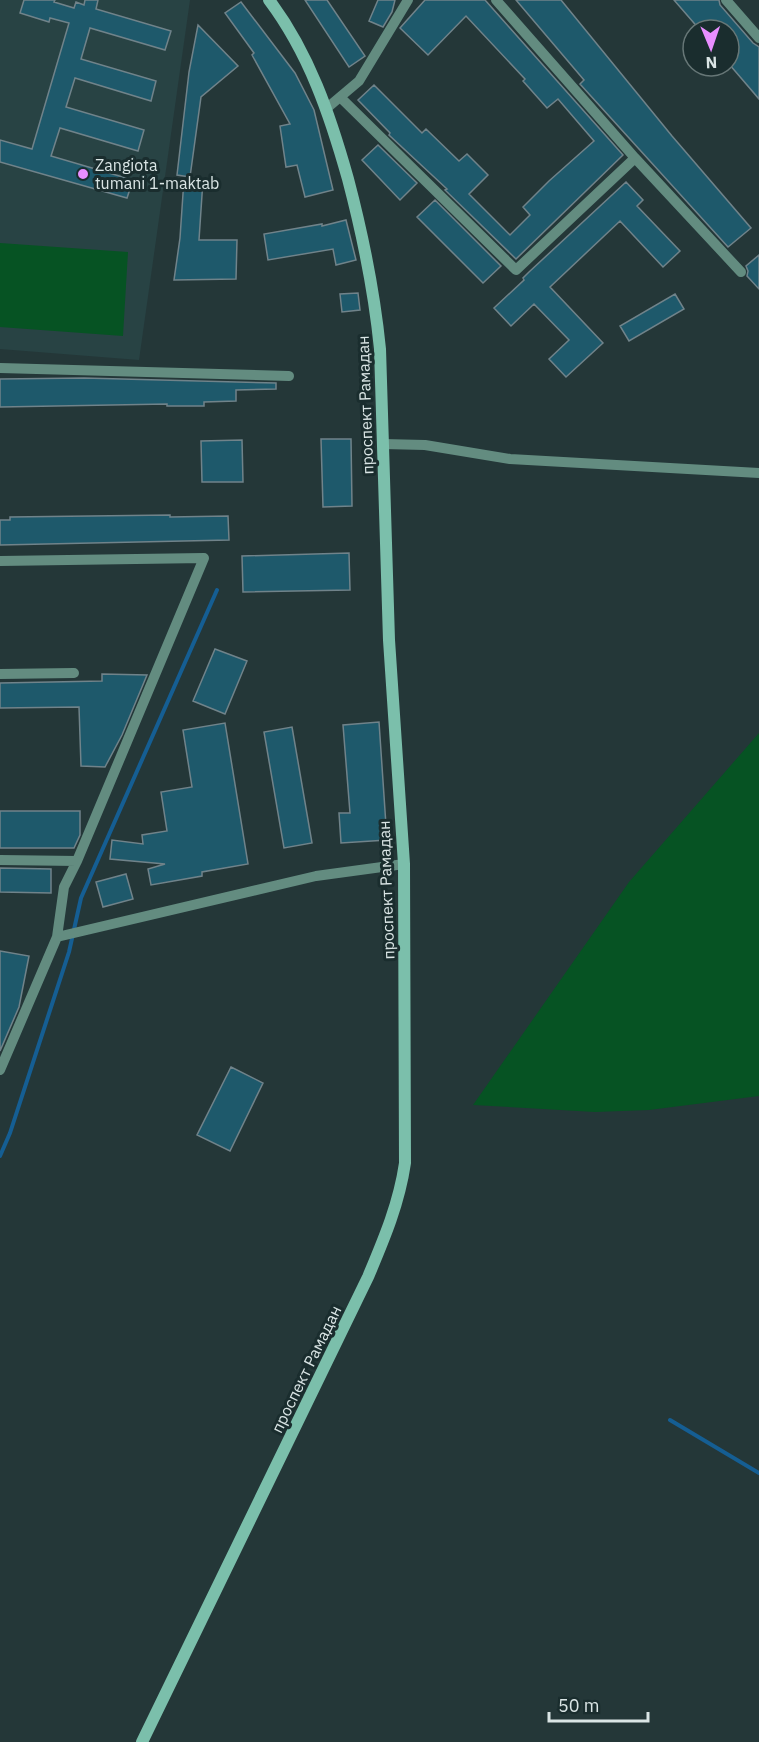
<svg xmlns="http://www.w3.org/2000/svg" width="759" height="1742" font-family="'IBM Plex Sans',sans-serif">
  <style>
    .built { fill: #284344 }
    .green { fill: #065323 }
    .lines { fill: none; stroke-linecap: round; stroke-linejoin: round }
    .stream { stroke: #155e93; stroke-width: 4 }
    .building { fill: #1e596b; stroke: #70838a; stroke-width: 1.5 }
    .street { stroke: #638c80; stroke-width: 10 }
    .secondary { stroke: #7bbfab; stroke-width: 12 }
    .poi-dot { fill: #e88eff; stroke: #1a2d2e; stroke-width: 2 }
    .labels { text-anchor: middle; dominant-baseline: central; stroke-width: 6; stroke-linejoin: round; paint-order: stroke }
    .poi-label { font-size: 16px; fill: #dae5e5; stroke: #1a2d2e; text-anchor: start }
    .street-label { font-size: 16px; fill: #dae5e5; stroke: #1a2d2e }
  </style>
  <rect width="100%" height="100%" fill="#243738"/>
  <path class="built" d="M0 0H190L139 360 0 349Z"/>
  <path class="green" d="M0 243 128 252 123 336 0 327Z
    M759 733V1096L649 1110 595 1112 473 1105 629 882Z"/>
  <g class="lines">
    <path class="stream" d="M0 1156 10 1133 69 952 81 898 217 590
      M670 1420 759 1473"/>
  </g>
  <path class="building" d="M24 0H55L54 2 74 8 76 2 84 5 85 0H98L96 9 171 31 165 50 90 28 81 59 156 81 151 101 75 78 66 107 144 130 138 151 60 128 51 156 133 180 127 198 0 162V140L32 149 69 23 50 18 49 22 20 13Z
    M305 0H327L365 56 349 67Z
    M378 0H395L392 12 383 27 369 21Z
    M425 0H485L623 155 516 259 445 190 447 189 389 135 390 133 358 100 374 85 422 133 426 129 459 161 467 154 488 175 469 194 510 235 530 215 523 207 549 181 594 141 558 99 547 108 523 81 525 79 466 16 428 55 400 28Z
    M516 0H561L672 136 751 228 728 247 580 84 584 80Z
    M674 0H719L720 5 753 43 759 47V99L729 64V30H700Z
    M241 2 295 73 314 110 333 190 305 197 297 165 286 167 280 126 290 124 252 55 254 53 225 13Z
    M198 25 238 66 201 97 190 177 177 175 189 72Z
    M378 145 417 183 400 200 362 160Z
    M184 179 203 180 199 240H237L236 279 174 280 180 238Z
    M626 182 643 200 637 206 680 251 663 267 620 221 550 287 603 343 566 377 549 359 569 340 534 304 511 326 494 308 524 280 523 278 529 272Z
    M435 200 501 266 483 283 417 217Z
    M346 220 356 260 336 265 333 249 268 260 264 234 322 224V226Z
    M759 255V289L747 276 748 271 746 266Z
    M358 293 360 310 342 312 340 294Z
    M675 294 684 309 629 341 620 326Z
    M84 378 276 383V389L236 390V401L204 402V406H167V404L0 407V379Z
    M321 439H351L352 506 323 507Z
    M242 440 243 482H202L201 441Z
    M170 515V517L228 516 229 540 0 545V520H10V517Z
    M349 553 350 590 243 592 242 556Z
    M215 649 247 661 225 714 193 701Z
    M102 674 147 675 122 735 105 767 81 766 79 707 0 708V683L102 681Z
    M379 722 387 840 341 843 339 813H350L343 725Z
    M225 723 248 864 202 872V876L151 885 148 869 165 864 110 859 112 840 143 844 142 835 167 831 161 792 192 787 183 730Z
    M292 727 312 843 284 848 264 732Z
    M0 811H80V835L74 848H0Z
    M0 868 51 869V893L0 892Z
    M126 874 133 899 103 907 96 882Z
    M0 951 29 956 19 1007 0 1051Z
    M231 1067 263 1083 230 1151 197 1135Z"/>
  <g class="lines">
    <path class="street" d="M496 0 635 158 741 272
      M726 0 759 38
      M340 97 516 270 635 158
      M327 108 359 81 408 0
      M0 368 289 376
      M383 444 425 445 510 459 759 473
      M0 561 204 558 77 861 64 887 57 937 0 1070
      M0 674 74 673
      M0 860 77 861
      M57 937 316 876 404 864"/>
    <path class="secondary" d="M142 1742 368 1277C384 1239 399 1204 405 1163L404 864 389 640 380 349C374 289 363 236 348 179 330 115 309 53 269 0"/>
  </g>
  <circle class="poi-dot" cx="83" cy="174" r="6"/>
  <g class="labels">
    <g class="poi-label">
      <text x="95" y="165">Zangiota<tspan x="95" dy="18">tumani 1-maktab</tspan></text>
    </g>
    <g class="street-label">
      <text transform="translate(365 405) rotate(-92)">проспект Рамадан</text>
      <text transform="translate(386 890) rotate(-92)">проспект Рамадан</text>
      <text transform="translate(306 1369) rotate(-64)">проспект Рамадан</text>
    </g>
  </g>
  <g transform="translate(711 48) rotate(178)"><circle r="28" fill="#1a2d2e" stroke="#677777" stroke-width="1.5"/>
  <path d="M0-4.5L10 22L0 15L-10 22Z" fill="#e88eff"/>
  <text y="-9" font-size="16" font-weight="bold" text-anchor="middle" fill="#dae5e5">N</text>
  </g>
  <path d="M549 1712v9h99v-9" fill="none" stroke="#dae5e5" stroke-width="3"/>
  <text x="558" y="1712" font-size="18" fill="#dae5e5" stroke="#1a2d2e" stroke-width="4.5" paint-order="stroke">50 m</text>
</svg>
